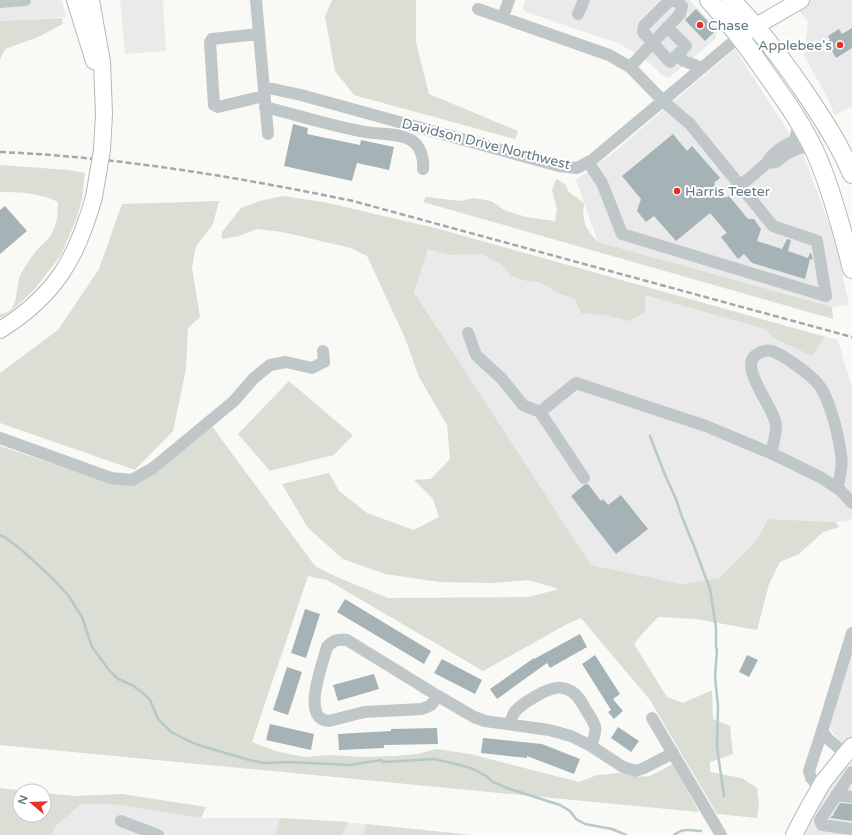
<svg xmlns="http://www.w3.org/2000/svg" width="852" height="835" font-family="'Varela Round',sans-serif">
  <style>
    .built { fill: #eaeaea }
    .green { fill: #daded5 }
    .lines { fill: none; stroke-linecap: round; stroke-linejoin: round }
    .stream { stroke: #b7c8c9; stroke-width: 2.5 }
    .building { fill: #a6b3b6 }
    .major-casing { stroke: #b1b9bc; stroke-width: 18 }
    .highway-casing { stroke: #b3babc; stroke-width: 20 }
    .minor { stroke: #c0c7c9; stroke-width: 12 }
    .major { stroke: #fff; stroke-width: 16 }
    .highway { stroke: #fff; stroke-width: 18 }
    .rail { stroke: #9faaae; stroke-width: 2.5; stroke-dasharray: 6 3; stroke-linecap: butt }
    .major-bridge-casing { stroke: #b1b9bc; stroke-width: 18; stroke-linecap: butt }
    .major-bridge { stroke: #fff; stroke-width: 16 }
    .poi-dot { fill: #e92f26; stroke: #fff; stroke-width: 1.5 }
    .labels { text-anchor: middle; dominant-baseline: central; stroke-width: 4; stroke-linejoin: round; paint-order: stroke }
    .poi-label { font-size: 14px; fill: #637a82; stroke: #fff; text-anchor: start }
    .street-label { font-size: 14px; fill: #637a82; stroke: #fff }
  </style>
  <rect width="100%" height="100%" fill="#f9f9f6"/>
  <path class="built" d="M0 0H62L66 17 0 21Z
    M120 0H169L163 1 166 51 125 54Z
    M525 0H689L718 29 715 39 669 78 662 75 644 58 618 43 526 12 523 9Z
    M791 0H852V106L835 116 828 99 804 56 808 22Z
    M735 49 804 156 836 243 849 305 832 307 598 242 576 180 612 154Z
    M435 228 838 340 852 388V518L845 522 768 519 756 541 719 578 682 584 591 565 414 292Z
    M852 650V835H800L814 806 852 756 829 728Z
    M81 804H112L201 818H280L366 824 363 835H51L57 825Z"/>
  <path class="green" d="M332 0H414L416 1V42L429 94 518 131 515 139 354 95 335 71 325 17Z
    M62 18 63 24 38 37 5 49 0 60V21Z
    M0 165 69 170 85 173 82 199 76 220 61 255 34 290 10 312 0 318V314C21 313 14 287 21 274 25 266 31 258 36 251 41 245 47 241 51 235 57 226 58 212 58 202 41 193 19 192 0 192Z
    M556 179 565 184 569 192 584 203C582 223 585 228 598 242L832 307 833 319 423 202 426 197 460 201 474 198 491 201 504 210 526 217 555 221 557 209 552 190Z
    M284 196 328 203 435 228 825 337 812 356 774 338 765 329 645 295V312L630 321 604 315 581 313 575 299 558 293 540 282 527 281 511 276 502 265 482 254 451 255 428 249 414 292 591 565 682 584 719 578 756 541 768 519 836 522 839 527 823 532 799 554 780 562 769 584 757 630 696 619 658 617 643 633 634 644 667 697 683 703 712 690 713 719 730 726 733 754 710 762V772L742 778 757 788 759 804 757 818 717 814 650 700 581 618 569 623 483 671 327 580 308 576 252 742 275 751 304 757 329 755 362 757 394 756 418 754 436 749 470 754 579 782 597 775 621 773 636 777 650 776 673 764 699 812 0 745V446L112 484 138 483 211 425 315 566 339 578 388 598 529 597 559 589 528 580 492 583 439 582 385 574 343 559 308 528 282 484 329 473 339 491 367 513 414 530 439 517 433 499 414 480 431 479 450 459 447 425 419 377 405 338 367 256 351 248 282 232 257 229 239 236 222 239V232L241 208 259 201Z
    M219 201 213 224 196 246 192 268 200 317 188 328 186 369 173 431 135 470 0 423V373L58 330 99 269 122 204Z
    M289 381C311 399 331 418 353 435L334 455 270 471 238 434Z
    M0 788 27 791H20V815H44V793L75 796 122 794 206 807 201 818 112 804H81L57 825 51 835H0Z
    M280 818 348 822 342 835H275Z
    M366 824 473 835H363Z"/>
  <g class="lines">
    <path class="stream" d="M650 436 665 475 676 499 682 517 694 546 710 589 716 628V648L717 649 715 677 718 706 717 747 724 796
      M0 535 6 538 24 552 51 577 68 595 82 617 92 647 109 670 118 679 132 685 144 694 150 700 158 719 171 732 195 744 249 760 264 763 291 762 350 765 381 760 383 762 435 759 438 760 460 765 473 769 486 776 493 782 507 788 560 805 570 811 576 819 585 824 612 829 626 835
      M674 835C682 828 691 830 701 831"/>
  </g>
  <path class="building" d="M696 9 716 30 705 41 685 20Z
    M852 28V48L836 58 827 42 830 40 828 36 839 29 842 34Z
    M293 124 308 128 307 134 360 145 361 140 394 147 389 170 357 163 352 181 284 166Z
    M673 134 687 151 692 146 720 178 714 183 726 198 729 196 748 219H754L761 229 757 241 782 249 787 239 791 240 788 251 808 258 810 253H811L813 260 810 259 805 279 752 263 744 254 738 259 721 237 727 233 710 213 676 241 654 216 646 222 637 211 641 199 622 176Z
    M5 206 27 231 0 254V210Z
    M588 484 601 501 603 499 608 505 621 495 648 529 616 554 571 496 584 485Z
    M345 599 431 651 424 664 337 612Z
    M305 609 320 614 306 658 291 653Z
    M580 634 587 647 550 668 547 663 497 699 490 689 534 658V659Z
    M595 655 620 694 613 699 623 711 614 719 608 712 611 710 582 664Z
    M747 655 758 660 749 677 739 672Z
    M442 659 482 680 475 694 434 673Z
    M287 667 302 672 288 715 273 710Z
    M374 674 379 689 338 701 333 685Z
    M270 724 314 734 311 750 266 740Z
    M618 727 639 741 631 752 611 738Z
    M437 728 438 744 384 745V748L339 750 338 734 391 731V729Z
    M483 738 542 744 580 759 574 774 527 756V758L481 753Z
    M840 803 852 804V821L830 818 832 816H833L834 813Z"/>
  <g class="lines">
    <defs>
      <path id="major" d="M75 0 94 61
        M91 0 102 62 104 114
        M744 33 801 0
        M0 330C55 296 77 258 94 197
        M794 835 807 810 823 782 852 746"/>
      <path id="highway" d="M709 0C730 23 748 47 765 72 785 100 806 129 819 161 833 195 843 233 852 269
        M731 0C759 28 782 59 804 91 822 118 840 145 852 174"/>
    </defs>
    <use href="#major" class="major-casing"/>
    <use href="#highway" class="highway-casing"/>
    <path class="minor" d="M256 0 268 134
      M0 2 25 0
      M478 9 609 55 630 67 663 101 690 124 773 226 817 241 826 296 622 234 602 183 588 162
      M578 14 584 0
      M503 17 509 0
      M259 34 212 39 210 42 214 105 218 107 264 96
      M678 54 684 61 702 68
      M630 67 680 14 682 6 676 1H669L644 26 643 32 670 62 686 46 667 27
      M264 87 301 95 559 166 577 168 592 160 740 36
      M265 107C297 115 328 125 360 131 377 135 396 132 411 140 421 146 424 159 423 169
      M799 123 795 140C784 146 773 151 767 163L776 162 786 154 801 147 814 150
      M740 186 767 163
      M468 333 476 355 501 378 523 405 540 412 576 383 706 426 775 455 820 477 840 490 852 503
      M540 412 584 478
      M0 438 111 478 132 480 153 468 234 401 254 378 270 365 286 362 312 368 324 362 323 351
      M771 453C773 445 776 435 776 426 775 408 738 367 756 355 767 347 774 351 784 357 796 365 813 376 821 388 831 404 839 437 841 455 843 465 840 478 837 488
      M438 696 431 705 422 709 364 712 329 721C300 720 323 663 327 647 333 640 338 639 347 640L438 696 474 717 485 721 549 730 571 736 591 746 623 767 636 771 644 768 673 753
      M652 718 721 835
      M510 724C511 721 512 716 514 713 520 704 546 689 556 688 560 687 567 689 571 691 578 695 582 703 586 710 597 727 598 727 591 746
      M846 754 828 739 822 731 852 633
      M852 772 820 820 822 825 852 829
      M820 788 811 778 809 771 822 731
      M836 795 852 797
      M121 821 158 835"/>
    <use href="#major" class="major"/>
    <use href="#highway" class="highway"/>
    <path class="rail" d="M0 152C119 157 237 177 353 201L852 337"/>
    <defs>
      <path id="major-bridge" d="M94 197 102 150 104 114"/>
    </defs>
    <use href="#major-bridge" class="major-bridge-casing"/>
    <use href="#major-bridge" class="major-bridge"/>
  </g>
  <g class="poi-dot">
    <circle cx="700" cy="25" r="4"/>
    <circle cx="840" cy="45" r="4"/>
    <circle cx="677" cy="191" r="4"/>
  </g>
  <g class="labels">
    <g class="poi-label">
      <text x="708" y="25">Chase</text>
      <text x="832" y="45" text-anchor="end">Applebee's</text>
      <text x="685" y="191">Harris Teeter</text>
    </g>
    <g class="street-label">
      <text transform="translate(486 144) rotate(14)">Davidson Drive Northwest</text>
    </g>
  </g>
  <g transform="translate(32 803) rotate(289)"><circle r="19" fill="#ffffff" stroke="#c1cacd"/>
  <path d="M0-3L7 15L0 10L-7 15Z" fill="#e92f26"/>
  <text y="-6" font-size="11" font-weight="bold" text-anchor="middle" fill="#637a82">N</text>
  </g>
</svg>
